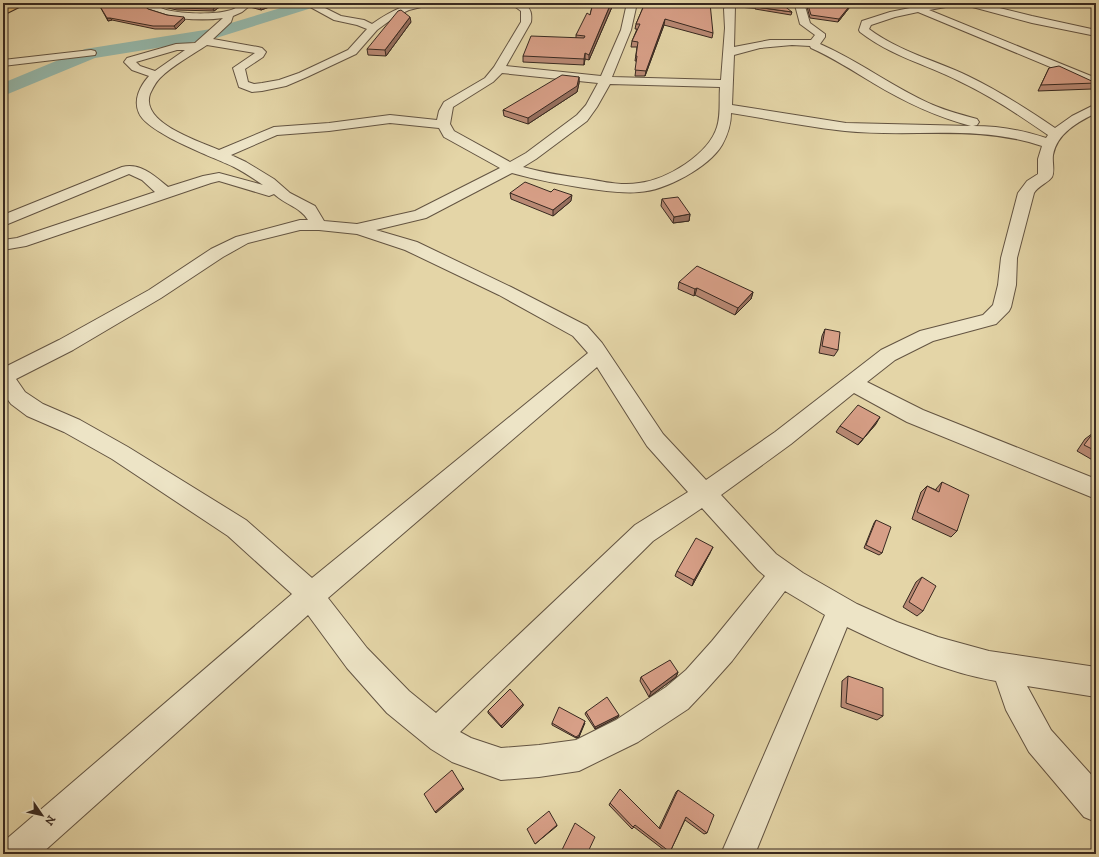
<svg xmlns="http://www.w3.org/2000/svg" width="1099" height="857" font-family="'IM FELL DW Pica',serif">
  <style>
    .lines { fill: none; stroke-linecap: round; stroke-linejoin: round }
    .river { fill: #95b8ab; fill-rule: evenodd }
    .minor-casing { stroke: #635442; stroke-width: 2 }
    .highway-casing { stroke: #382920; stroke-width: 2 }
    .minor { fill: #ede4c6; fill-rule: evenodd }
    .highway { fill: #e2ba74; fill-rule: evenodd }
    .wall { fill: #b98974; stroke: #382920 }
    .shaded-wall { fill: #966f5e; stroke: #382920 }
    .building { fill: #d79f87; stroke: #382920 }
  </style>
  <rect width="100%" height="100%" fill="#e4d5a7"/>
  <filter id="stains"><feTurbulence type="fractalNoise" baseFrequency=".005" numOctaves="4"/><feColorMatrix values="0 0 0 0 .2 0 0 0 0 .09 0 0 0 0 .02 0 0 0 .5 -.17"/></filter>
  <radialGradient id="worn" r=".72"><stop offset=".6" stop-color="#630" stop-opacity="0"/><stop offset="1" stop-color="#630" stop-opacity=".3"/></radialGradient>
  <g class="lines">
    <path class="river" d="M297 3H321L318 6 213 39 95 58 3 96V83L85 49 211 29Z"/>
    <defs>
      <path id="minor" d="M144 3H154C161 15 213 15 227 11 239 9 237 3 253 3L242 12 233 16 231 22 213 39 258 47 262 48 266 52 263 57 245 69 248 82 254 84 262 83 279 80 299 73 348 50 367 29 357 25 334 20 303 3H315L341 16 364 20 372 24C393 10 405 3 431 3L429 5 409 10 396 16 377 30 356 54 307 77 286 86 262 91 252 92 239 87 233 68 255 53 207 45C192 55 173 65 160 78 155 83 153 88 150 94 140 123 199 141 219 150L274 127 329 123 390 115 437 120 439 111 444 102 485 78 494 67 521 22V11L510 3 525 4C531 9 532 14 531 22L506 66 601 76 621 30 627 3H637L631 30 612 77 721 80 725 28 724 9 726 3H804L810 23 825 34V37L820 44C859 61 894 88 933 105 947 111 962 115 977 119L979 122 977 125 973 126C998 126 1022 130 1046 138L1048 135C1019 115 991 96 959 81 925 64 891 56 860 32L859 30 862 21 890 12 910 8 915 5 919 6 938 3H959L957 5 929 10 1096 78V86L918 12 895 17 871 25 869 29C900 52 935 60 968 76 999 91 1027 109 1055 128L1072 116 1096 104V113C1078 122 1057 133 1053 155 1052 162 1055 171 1052 177 1049 182 1038 186 1034 193L1017 258 1016 285 1011 307 1009 311 996 324 933 341 895 360 867 382 923 410 1096 479V499L907 422 854 393 791 444 721 495 776 554 803 573 857 604 897 622 938 637 989 651 1096 667V697L1027 686 1051 730 1096 780V822L1084 817 1029 752 1006 710 996 681C945 672 894 650 847 627L755 854H721L825 615 785 591 732 661 706 690 688 709 638 742 579 771 539 777 501 780 452 762 431 749 387 713 347 668 308 615 41 854H3V842L292 594 228 536 112 459 64 432 27 416 11 404 3 393V368L59 340 149 290 211 249 236 237 300 220H308C300 207 286 205 274 194L269 196 219 181 211 183 26 246 3 250V240L17 238 155 192 142 180 129 174 3 226V215L122 167C140 162 155 176 168 187L203 176 219 173 263 185C254 179 244 172 234 167 213 157 147 133 139 113 133 100 140 86 149 76L132 70 124 62 127 58 176 44 195 43 223 18C204 21 156 20 143 5ZM795 5 800 24 815 35 811 40H770L734 47 735 6 754 8ZM792 45 810 46 811 48C833 58 852 70 873 83 903 101 936 117 971 126L846 123 732 105 734 55 760 48ZM177 50H185L155 71 140 66 136 62ZM502 73 598 83 586 105 577 115 526 153 510 162 454 131 450 124 453 107 493 82ZM610 84 720 87C719 100 721 115 717 127 709 154 667 180 639 183 623 186 604 182 588 179 566 176 544 173 523 167L536 159 587 121 597 107ZM731 113C769 119 807 127 845 131 911 138 978 124 1042 146L1038 159V174L1027 181 1018 193 1001 258 998 285 993 305 983 315 920 331 881 350 775 432 706 480 663 434 602 343 587 326 511 287 417 242 376 230 426 218 512 173C536 180 560 184 584 188 602 190 621 194 639 192 665 191 709 167 722 145 728 134 731 124 731 113ZM390 123 439 128 444 137 500 168 415 211 357 224 324 221 315 206 290 193 274 179 246 162 231 155 277 135 329 131ZM300 230H319L357 234 405 250 499 295 573 336 588 353 312 578 246 520 128 447 80 420 43 404 25 392 16 379 73 350 161 298 223 257 248 243ZM597 367 647 446 688 492 635 525 436 713 409 691 367 648 328 598ZM702 508 758 570 765 576 712 641 686 670 666 687 616 720 576 740 539 745 501 748 471 738 460 732 653 541Z
        M963 3H979L1032 16 1096 30V36L1032 23 965 5Z
        M91 50 95 51 96 53 95 55 3 66V60Z"/>
      <path id="highway" d="M14 3H27L3 15V8Z"/>
    </defs>
    <use href="#minor" class="minor-casing"/>
    <use href="#highway" class="highway-casing"/>
    <use href="#minor" class="minor"/>
    <use href="#highway" class="highway"/>
  </g>
  <path class="wall" d="M98 3 142 4 148 9 167 15 185 20 176 29H155L112 20 108 21Z
    M156 3H225L214 11 177 10 159 6Z
    M251 3H276L272 6 261 10 250 7V4Z
    M593 3H612V7L589 60 585 59 584 65 523 62V56L576 38V35L590 15Z
    M645 3 713 33 712 38 664 25 645 76H635L637 61H635L637 47H631L632 41 637 29H635L636 24Z
    M810 3H853L838 22 810 18 807 7 808 5Z
    M756 7 792 12 791 15 755 9Z
    M411 22 386 56 368 55 367 49Z
    M1049 68 1096 83 1092 89 1038 91Z
    M579 77V83L577 92 528 124 504 116 503 110Z
    M551 192 571 201 553 216 511 199 510 193Z
    M662 199 690 214 689 221 673 223 661 206Z
    M679 282 753 292 751 299 735 315 695 295 694 296 678 289Z
    M825 329 838 350 834 356 819 353 822 336Z
    M876 424 858 445 836 432 840 426Z
    M1093 433 1096 434V462L1077 451 1085 439Z
    M942 482 957 531 951 537 912 519 921 492 927 486 936 490V489Z
    M876 520 882 553 879 555 864 548 874 523Z
    M710 553 692 586 675 576 677 571Z
    M922 577 923 611 917 616 903 607 916 582Z
    M678 672 676 677 649 697 640 681 641 677Z
    M848 676 883 716 877 720 841 707 842 681Z
    M523 704V706L502 728 488 713V711Z
    M586 712 619 715 618 717 595 729 585 714Z
    M552 723H585L579 737 576 738 552 725Z
    M678 790 707 833 704 834 685 820 670 852 668 853 634 827 632 829 609 805 610 803 659 828 676 792Z"/>
  <path class="shaded-wall" d="M221 3H225L214 11 213 9Z
    M272 3H276L272 6 261 10 260 7Z
    M611 3H612V7L589 60V55Z
    M852 3H853L838 22 839 19Z
    M184 17 185 20 176 29 174 26Z
    M410 17 411 22 386 56 385 50Z
    M107 18H110L112 20 108 21Z
    M665 19 664 25 645 76 646 71Z
    M585 53V59L584 65V59Z
    M579 77V83L577 92 528 124V118Z
    M572 195 571 201 553 216V210Z
    M690 214 689 221 673 223 674 217Z
    M697 288 695 295 694 296 695 289Z
    M753 292 751 299 735 315 738 308Z
    M880 417 876 424 858 445 863 439Z
    M713 547 710 553 692 586 694 580Z
    M678 672 676 677 649 697 651 692Z
    M523 704V706L502 728 501 726Z
    M619 715 618 717 595 729V727Z
    M585 721 579 737 576 738V737Z
    M463 788 464 789 436 813 435 812Z
    M557 825V826L535 844Z"/>
  <path class="building" d="M98 3H141L148 9 167 15 184 17 174 26H153L110 18H107Z
    M158 3H221L213 9 176 8Z
    M251 3H272L260 7 250 4Z
    M593 3H611L589 55 585 53 584 59 523 56 531 36 584 38 585 36 576 35 587 13 590 15Z
    M645 3H710L713 33 665 19 646 71 635 70 637 56H636L638 42 632 41 640 24H636Z
    M810 3H852L839 19 811 15 808 5Z
    M783 5 792 12 756 7Z
    M401 10 410 17 385 50 367 49 398 11Z
    M1059 66 1096 83 1041 85 1049 68Z
    M562 75 579 77 577 86 528 118 503 110Z
    M525 182 551 192 554 189 572 195 553 210 510 193Z
    M678 197 690 214 674 217 662 199Z
    M697 266 753 292 738 308 697 288 695 289 679 282Z
    M825 329 840 332 838 350 822 346Z
    M858 405 880 417 863 439 840 426Z
    M1093 433 1096 434V451L1084 445Z
    M942 482 969 495 957 531 917 512 927 486 939 492Z
    M876 520 891 527 882 553 866 545Z
    M696 538 713 547 694 580 677 571Z
    M922 577 936 586 923 611 909 602Z
    M670 660 678 672 651 692 641 677Z
    M848 676 883 688V716L846 703Z
    M510 689 523 704 501 726 488 711Z
    M607 697 619 715 595 727 586 712Z
    M559 707 585 721 579 735 576 737 552 723Z
    M452 770 463 788 435 812 424 794Z
    M620 789 660 829 678 790 714 815 707 833 686 817 670 852 635 825 633 827 610 803Z
    M549 811 557 825 535 844 527 829Z
    M575 823 595 837 587 854H560Z
    M435 850 437 854H431Z"/>
  <rect width="1099" height="857" fill="none" stroke="#e4d5a7" stroke-width="16"/>
  <rect x="4" y="4" width="1091" height="849" fill="none" stroke="#382920" stroke-width="2"/>
  <rect x="8" y="8" width="1083" height="841" fill="none" stroke="#382920"/>
  <g transform="translate(42 815) rotate(124)" stroke="#ede4c6" stroke-width="3" paint-order="stroke">
  <path d="M0-3L7 15L0 10L-7 15Z" fill="#382920"/>
  <text y="-6" font-size="11" font-weight="bold" text-anchor="middle" fill="#382920">N</text>
  </g>
  <rect width="100%" height="100%" filter="url(#stains)"/>
  <rect width="100%" height="100%" fill="url(#worn)"/>
</svg>
